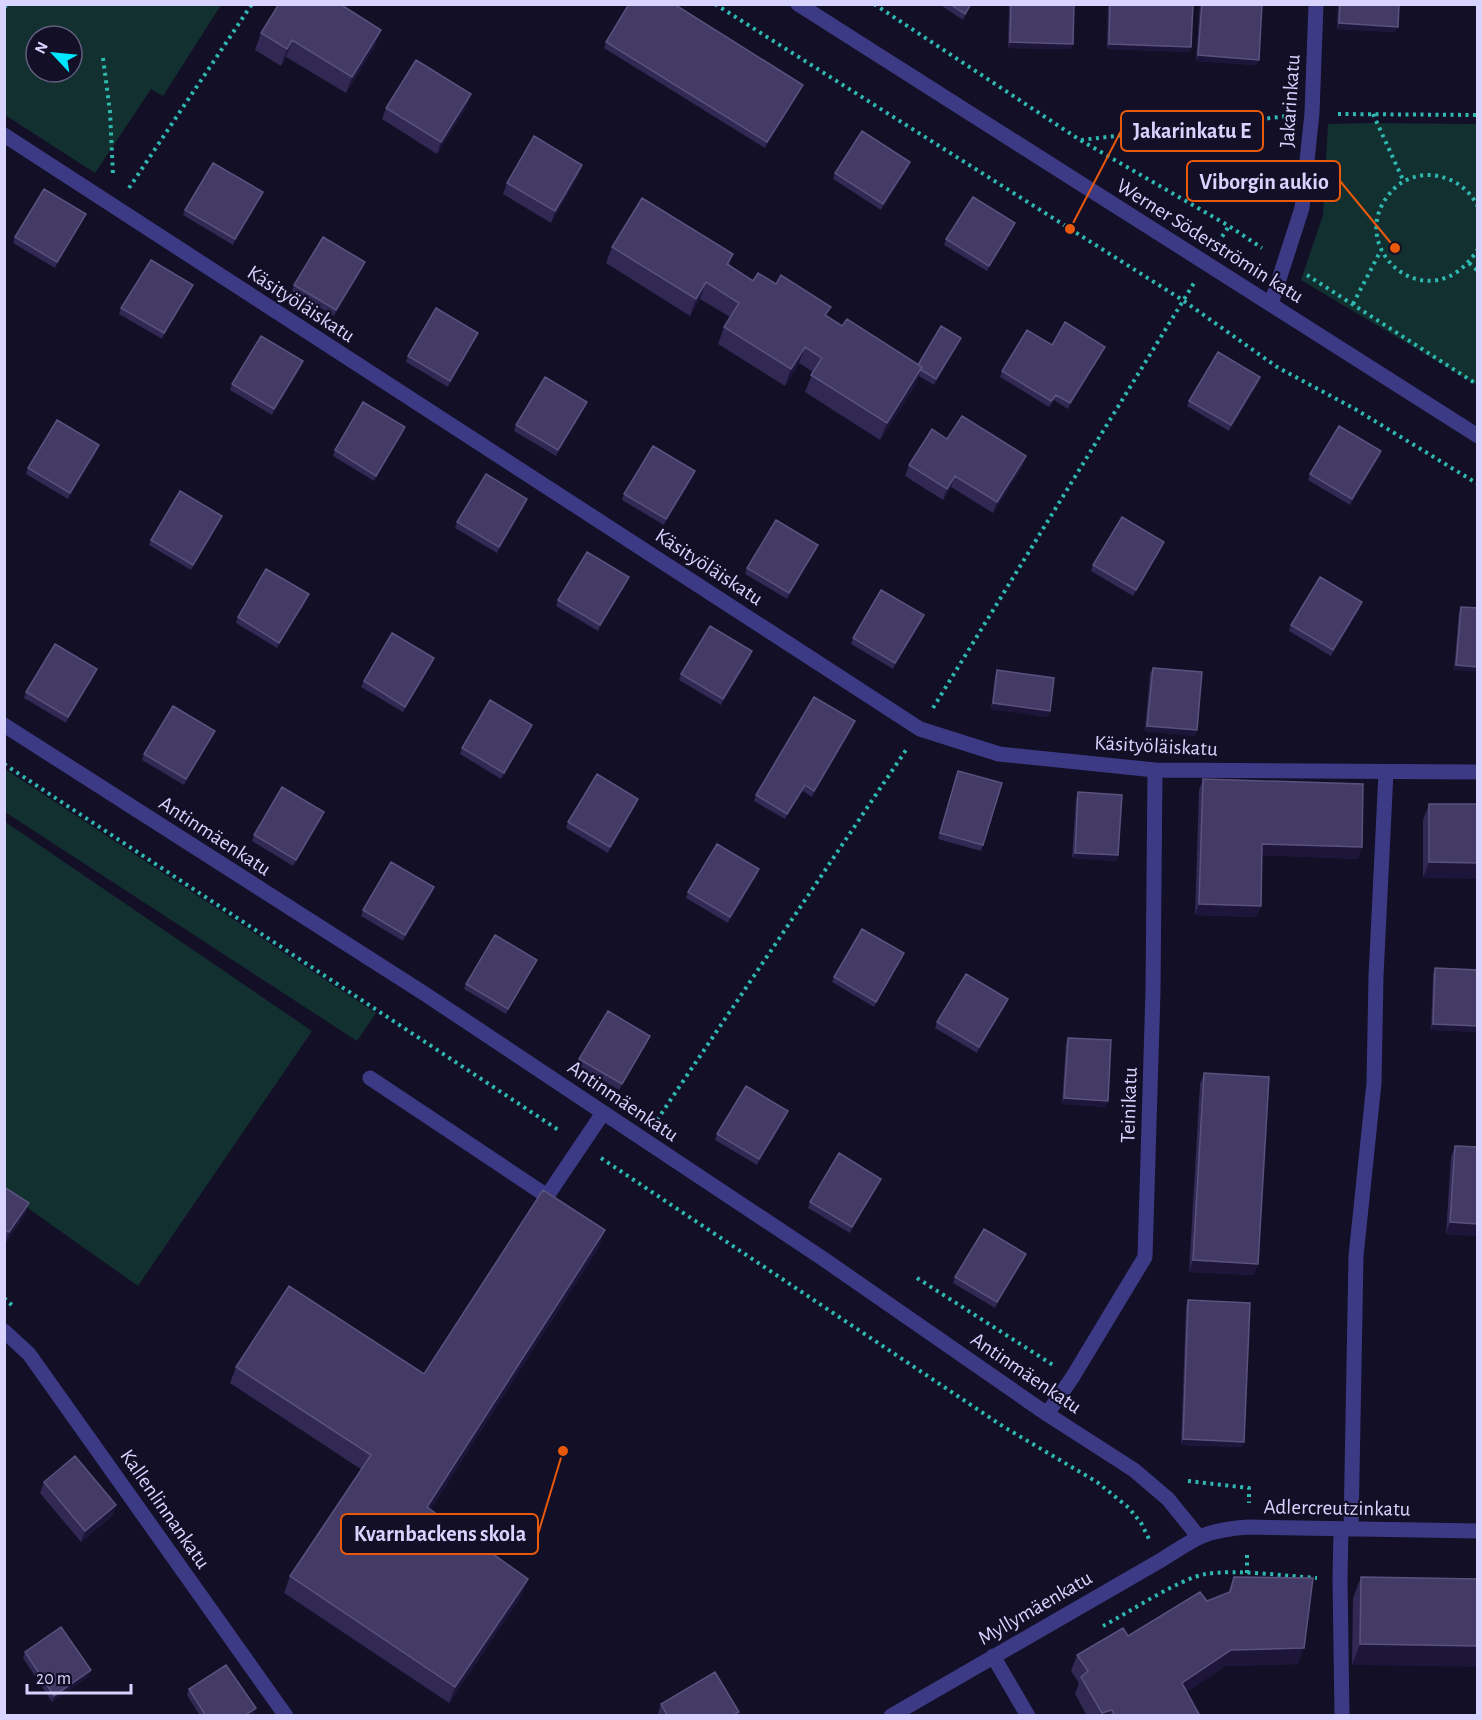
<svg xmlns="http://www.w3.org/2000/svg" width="1482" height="1720" font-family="'Alegreya Sans',sans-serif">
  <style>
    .green { fill: #12302f; fill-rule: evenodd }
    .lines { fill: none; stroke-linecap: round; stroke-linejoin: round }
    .path { stroke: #2fb8b0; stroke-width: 4; stroke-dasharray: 3 4.5; stroke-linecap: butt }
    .minor { stroke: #3d3a85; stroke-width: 15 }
    .wall { fill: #312854 }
    .shaded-wall { fill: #1d163a }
    .building { fill: #433a66; stroke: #5a527e; stroke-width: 1.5 }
    .labels { text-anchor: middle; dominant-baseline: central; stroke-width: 4.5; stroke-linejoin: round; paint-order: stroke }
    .street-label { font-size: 21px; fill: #d9d4ff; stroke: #130f26 }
    .leader { fill: none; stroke: #e8590c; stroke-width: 2 }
    .callout-dot { fill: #e8590c; stroke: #130f26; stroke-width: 2 }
    .callout { fill: #130f26; stroke: #e8590c; stroke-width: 2 }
    .callout-label { font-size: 22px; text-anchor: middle; font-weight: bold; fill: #d9d4ff }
  </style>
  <rect width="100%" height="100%" fill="#130f26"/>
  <path class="green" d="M4 5 5 4 221 5 163 96 151 89 95 173 5 115ZM36 36H72V72H36Z
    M1372 123 1477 124V385L1301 280 1323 215 1328 124Z
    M5 769 376 1013 357 1041 5 812Z
    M4 821 312 1031 138 1286 5 1192Z"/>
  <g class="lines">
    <path class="path" d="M715 4 1184 301 1277 367 1355 409 1478 484
      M874 4 1080 140 1229 226 1262 248
      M4 7 9 4
      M103 58 110 112 113 175
      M1338 114 1478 115
      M1373 114 1404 182
      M1081 140 1288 116
      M129 188 252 4
      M1478 207C1469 188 1452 177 1431 175 1416 174 1400 181 1391 192 1341 248 1431 325 1478 249
      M1218 243 1229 226
      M1469 263 1478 271
      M1307 275 1478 385
      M1353 304 1381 250
      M933 708 1194 283
      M4 764 560 1131
      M657 1120 906 750
      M601 1158 1004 1427 1097 1482 1129 1508 1141 1523 1149 1539
      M917 1278 1053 1365
      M4 1298 15 1308
      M1188 1481 1249 1488V1503
      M1247 1573V1553
      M1103 1626C1130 1612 1178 1579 1206 1574 1237 1569 1284 1576 1317 1578"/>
    <path class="minor" d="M798 4 1478 436
      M4 135 920 729 999 754 1155 770 1478 772
      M1271 304 1302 208 1312 113 1316 4
      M4 725 425 994 822 1258 1047 1414 1134 1470 1168 1499 1198 1536
      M370 1078 547 1196 603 1113
      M4 1331 29 1354 286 1716
      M1047 1414 1072 1378 1145 1257 1153 991 1155 770
      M1341 1529 1340 1579 1342 1716
      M1351 1529 1356 1256 1374 1083 1376 976 1386 772
      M993 1656 1028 1716
      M891 1716 1163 1559C1197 1537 1206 1530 1248 1527L1478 1531"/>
  </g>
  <path class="wall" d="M939 4H972L963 20Z
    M1009 4H1074L1073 44 1071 49 1008 48Z
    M1108 4H1193L1191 47 1189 52 1107 49Z
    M1200 4H1262L1256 65 1196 61Z
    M1338 4H1399L1395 32 1337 29Z
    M261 33 375 46 346 93 286 57 281 66 255 50Z
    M606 42 800 91 765 148 604 48Z
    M467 106 437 154 382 119 386 108Z
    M910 162 908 168 881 210 833 179 835 173Z
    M582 165 578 176 551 223 503 194 507 183Z
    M263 192 261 198 233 245 183 215 185 210Z
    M86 214 83 220 55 268 13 243 15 237Z
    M1013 229 987 271 944 245 946 239Z
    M612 247 733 254 729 265 753 281 827 317 842 326 918 365 961 338 959 343 934 385 919 376 916 384 880 440 805 392 813 372 799 363 785 386 718 344 724 327 730 317 700 299 690 316 606 263Z
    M365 262 363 268 334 316 292 291 294 285Z
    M193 285 190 291 162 339 119 314 121 308Z
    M478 333 476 338 448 387 406 362 408 356Z
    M1052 345 1103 352 1068 409 1054 400 1049 407 1000 377 1002 371Z
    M301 367 272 415 230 390 232 384Z
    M1260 377 1258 383 1229 431 1187 406 1189 401Z
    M587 402 585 408 556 456 514 431 516 425Z
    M403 433 374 481 333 456 335 450Z
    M947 439 1026 456 1022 467 993 513 951 487 943 500 905 476 909 465Z
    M99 445 97 451 68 499 26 474 28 468Z
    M1381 451 1379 457 1350 505 1308 480 1310 474Z
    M693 477 664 525 622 500 624 494Z
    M527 499 525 505 497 553 455 528 457 522Z
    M222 516 220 522 191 570 149 545 151 540Z
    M818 545 816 550 787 599 745 574 747 568Z
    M1162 548 1133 596 1091 571 1093 565Z
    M629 577 627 583 598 631 556 606 558 600Z
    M307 600 277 648 236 623 238 617Z
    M1461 607 1478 608 1454 670 1459 612Z
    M1360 608 1331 656 1289 631 1291 625Z
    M922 621 893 669 851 644 853 638Z
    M752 651 750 657 721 705 679 680 681 674Z
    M434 658 432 664 403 712 361 687 364 681Z
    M1153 668 1197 730 1195 736 1145 731 1150 673Z
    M997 670 1050 711 1048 717 991 709 995 676Z
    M95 675 66 723 24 698 26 692Z
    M853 727 812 797 803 791 785 819 754 801 756 795Z
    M215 731 212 736 184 785 142 760 144 754Z
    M530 731 501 779 460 754 462 748Z
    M956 776 983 845 981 851 938 839Z
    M1203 779 1362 847 1358 859 1262 855 1261 906 1256 917 1195 915 1199 790Z
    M1078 792 1116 861 1072 858 1076 798Z
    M1429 804H1478L1423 878V820Z
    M636 805 608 853 566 828 568 822Z
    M322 818 293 866 252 841 254 835Z
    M759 869 757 875 728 923 686 898 688 892Z
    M434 887 432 893 403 941 361 916 363 910Z
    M904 953 902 959 874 1007 832 982 834 977Z
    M534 966 506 1014 464 989 466 984Z
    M1435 968 1478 970V1032L1431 1030 1433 974Z
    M1008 999 1006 1005 977 1053 935 1028 937 1022Z
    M1068 1038 1106 1107 1062 1104 1066 1043Z
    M648 1042 619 1090 577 1065 579 1059Z
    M1204 1073 1258 1264 1253 1275 1189 1272 1200 1084Z
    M788 1111 786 1117 757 1165 715 1140 717 1134Z
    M1455 1146 1478 1147V1236L1446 1234 1451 1157Z
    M879 1184 850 1233 808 1208 810 1202Z
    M4 1187 29 1203 25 1214 5 1244Z
    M599 1247 430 1510 522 1595 449 1703 284 1593 290 1576 362 1470 230 1383 236 1367 424 1374Z
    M1024 1259 995 1308 953 1283 955 1277Z
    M1188 1300 1244 1442 1242 1447 1181 1445 1186 1306Z
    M44 1482 116 1505 112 1516 81 1542 40 1493Z
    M1234 1577 1298 1664 1225 1666 1187 1692 1200 1716H1087L1075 1694 1079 1683 1071 1671 1077 1655 1128 1636 1207 1601 1228 1593Z
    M1361 1577 1478 1579 1352 1665 1353 1598Z
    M25 1652 89 1676 52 1702 23 1658Z
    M189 1689 256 1708 254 1714 251 1716H200L187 1695Z
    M661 1704 737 1716H657Z"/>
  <path class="shaded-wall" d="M971 4H972L963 20 965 14Z
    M1339 23 1398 27 1395 32 1337 29Z
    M381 30 375 46 346 93 352 77Z
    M292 40 286 57 281 66 287 49Z
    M1010 42 1073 44 1071 49 1008 48Z
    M1109 44 1191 47 1189 52 1107 49Z
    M1198 55 1259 60 1256 65 1196 61Z
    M803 85 800 91 765 148 767 142Z
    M471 94 467 106 437 154 441 142Z
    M910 162 908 168 881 210 883 204Z
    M582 165 578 176 551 223 555 211Z
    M263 192 261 198 233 245 235 239Z
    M86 214 83 220 55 268 57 262Z
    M1015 223 1013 229 987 271 989 266Z
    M365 262 363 268 334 316 336 310Z
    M706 282 700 299 690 316 696 299Z
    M193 285 190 291 162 339 164 333Z
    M478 333 476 338 448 387 450 381Z
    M961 338 959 343 934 385 936 379Z
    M805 347 799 363 785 386 791 369Z
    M1105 347 1103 352 1068 409 1070 403Z
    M303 361 301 367 272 415 274 409Z
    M922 367 916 384 880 440 887 423Z
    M1260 377 1258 383 1229 431 1231 425Z
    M587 402 585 408 556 456 558 450Z
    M405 427 403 433 374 481 376 476Z
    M99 445 97 451 68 499 70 493Z
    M1381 451 1379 457 1350 505 1352 499Z
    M1026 456 1022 467 993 513 997 502Z
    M695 471 693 477 664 525 666 519Z
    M955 476 951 487 943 500 947 489Z
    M527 499 525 505 497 553 499 547Z
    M222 516 220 522 191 570 193 565Z
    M1164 542 1162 548 1133 596 1136 590Z
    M818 545 816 550 787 599 789 593Z
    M629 577 627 583 598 631 600 625Z
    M309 594 307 600 277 648 279 643Z
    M1362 602 1360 608 1331 656 1333 650Z
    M924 615 922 621 893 669 895 663Z
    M752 651 750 657 721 705 723 699Z
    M434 658 432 664 403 712 405 707Z
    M1456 665 1478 667V672L1454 670Z
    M97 669 95 675 66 723 68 717Z
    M993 703 1050 711 1048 717 991 709Z
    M855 721 853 727 812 797 814 791Z
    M532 725 530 731 501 779 504 773Z
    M1147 726 1197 730 1195 736 1145 731Z
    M215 731 212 736 184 785 186 779Z
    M805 785 803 791 785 819 787 814Z
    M638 799 636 805 608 853 610 847Z
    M324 812 322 818 293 866 296 860Z
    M1262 844 1362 847 1358 859 1258 855Z
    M1075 853 1118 855 1116 861 1072 858Z
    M1429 862 1478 863V879L1423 878Z
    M759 869 757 875 728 923 730 917Z
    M434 887 432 893 403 941 405 935Z
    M1199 904 1261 906 1256 917 1195 915Z
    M904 953 902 959 874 1007 876 1002Z
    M537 960 534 966 506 1014 508 1009Z
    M1008 999 1006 1005 977 1053 979 1047Z
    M1433 1024 1478 1026V1032L1431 1030Z
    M650 1036 648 1042 619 1090 622 1084Z
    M1064 1098 1108 1101 1106 1107 1062 1104Z
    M788 1111 786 1117 757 1165 759 1159Z
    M881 1179 879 1184 850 1233 852 1227Z
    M29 1203 25 1214 5 1244 9 1232Z
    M1450 1222 1478 1224V1236L1446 1234Z
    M605 1230 599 1247 421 1524 427 1507Z
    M1026 1254 1024 1259 995 1308 997 1302Z
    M1193 1260 1258 1264 1253 1275 1189 1272Z
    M1183 1439 1244 1442 1242 1447 1181 1445Z
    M116 1505 112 1516 81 1542 85 1531Z
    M528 1579 522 1595 449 1703 455 1687Z
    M1360 1644 1478 1646V1667L1352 1665Z
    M1304 1648 1298 1664 1225 1666 1176 1700 1182 1683 1231 1650Z
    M91 1670 89 1676 52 1702 54 1696Z
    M256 1708 254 1714 251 1716H244Z
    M1112 1710 1110 1716H1101L1102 1713Z"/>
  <path class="building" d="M279 4H340L381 30 352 77 292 40 287 49 261 33Z
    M629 4H674L803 85 767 142 606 42Z
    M950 4H971L965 14Z
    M1011 4H1074L1073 44 1010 42Z
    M1110 4H1193L1191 47 1109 44Z
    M1202 4H1262L1259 60 1198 55Z
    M1340 4H1399L1398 27 1339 23Z
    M416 60 471 94 441 142 386 108Z
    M862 131 910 162 883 204 835 173Z
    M534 136 582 165 555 211 507 183Z
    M213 163 263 192 235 239 185 210Z
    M44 189 86 214 57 262 15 237Z
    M973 197 1015 223 989 266 946 239Z
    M642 198 733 254 727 264 753 281 758 273 776 284 781 275 831 307 825 315 842 326 847 319 922 367 887 423 811 375 822 358 805 347 791 369 724 327 739 303 706 282 696 299 612 247Z
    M323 237 365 262 336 310 294 285Z
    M151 260 193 285 164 333 121 308Z
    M436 308 478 333 450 381 408 356Z
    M1065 322 1105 347 1070 403 1056 395 1051 401 1002 371 1027 330 1052 345Z
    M941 326 961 338 936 379 921 370 922 367 918 365Z
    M261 336 303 361 274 409 232 384Z
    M1218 352 1260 377 1231 425 1189 401Z
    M545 377 587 402 558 450 516 425Z
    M363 402 405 427 376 476 335 450Z
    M962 416 1026 456 997 502 955 476 947 489 909 465 932 429 947 439Z
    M57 420 99 445 70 493 28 468Z
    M1339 426 1381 451 1352 499 1310 474Z
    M653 446 695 471 666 519 624 494Z
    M486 474 527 499 499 547 457 522Z
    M180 491 222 516 193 565 151 540Z
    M1122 517 1164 542 1136 590 1093 565Z
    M776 520 818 545 789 593 747 568Z
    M587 552 629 577 600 625 558 600Z
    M266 569 309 594 279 643 238 617Z
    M1320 577 1362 602 1333 650 1291 625Z
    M881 590 924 615 895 663 853 638Z
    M1461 607 1478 608V667L1456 665Z
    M710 626 752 651 723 699 681 674Z
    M392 633 434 658 405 707 364 681Z
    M55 644 97 669 68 717 26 692Z
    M1153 668 1202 672 1197 730 1147 726Z
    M997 670 1054 678 1050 711 993 703Z
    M814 697 855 721 814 791 805 785 787 814 756 795Z
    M490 700 532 725 504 773 462 748Z
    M173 706 215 731 186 779 144 754Z
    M958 771 1002 783 983 845 940 833Z
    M597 774 638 799 610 847 568 822Z
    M1203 779 1363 784 1362 847 1262 844 1261 906 1199 904Z
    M282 787 324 812 296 860 254 835Z
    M1078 792 1122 795 1118 855 1075 853Z
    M1429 804H1478V863L1429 862Z
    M717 844 759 869 730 917 688 892Z
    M391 862 434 887 405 935 363 910Z
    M862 929 904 953 876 1002 834 977Z
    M495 935 537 960 508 1009 466 984Z
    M1435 968 1478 970V1026L1433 1024Z
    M966 974 1008 999 979 1047 937 1022Z
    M608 1011 650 1036 622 1084 579 1059Z
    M1068 1038 1111 1040 1108 1101 1064 1098Z
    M1204 1073 1269 1077 1258 1264 1193 1260Z
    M746 1086 788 1111 759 1159 717 1134Z
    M1455 1146 1478 1147V1224L1450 1222Z
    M839 1153 881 1179 852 1227 810 1202Z
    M4 1187 29 1203 9 1232 4 1229Z
    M543 1190 605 1230 427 1507 528 1579 455 1687 290 1576 371 1455 236 1367 289 1286 424 1374Z
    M984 1229 1026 1254 997 1302 955 1277Z
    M1188 1300 1250 1303 1244 1442 1183 1439Z
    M75 1456 116 1505 85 1531 44 1482Z
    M1234 1577 1313 1578 1304 1648 1231 1650 1182 1683 1200 1716H1115L1112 1710 1102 1713 1081 1677 1088 1671 1077 1655 1123 1628 1128 1636 1200 1592 1207 1601 1230 1592Z
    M1361 1577 1478 1579V1646L1360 1644Z
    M61 1627 91 1670 54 1696 25 1652Z
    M226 1665 256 1708 244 1716H206L189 1689Z
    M715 1672 739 1712 732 1716H667V1715L661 1704Z"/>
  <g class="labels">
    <g class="street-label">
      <text transform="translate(1290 101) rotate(-86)">Jakarinkatu</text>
      <text transform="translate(1210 241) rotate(32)">Werner Söderströmin katu</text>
      <text transform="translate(301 304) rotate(33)">Käsityöläiskatu</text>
      <text transform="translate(709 567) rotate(33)">Käsityöläiskatu</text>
      <text transform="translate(1156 746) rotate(3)">Käsityöläiskatu</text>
      <text transform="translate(215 836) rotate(33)">Antinmäenkatu</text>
      <text transform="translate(623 1101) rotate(34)">Antinmäenkatu</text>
      <text transform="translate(1129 1105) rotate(-88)">Teinikatu</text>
      <text transform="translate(1026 1373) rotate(34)">Antinmäenkatu</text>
      <text transform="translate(1337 1508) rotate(1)">Adlercreutzinkatu</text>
      <text transform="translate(165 1509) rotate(55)">Kallenlinnankatu</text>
      <text transform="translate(1035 1608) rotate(-30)">Myllymäenkatu</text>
    </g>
  </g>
  <path class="leader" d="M1070 229L1121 131M1395 248L1340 181M563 1451L538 1534"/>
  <g class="callout-dot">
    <circle cx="1070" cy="229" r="6"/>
    <circle cx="1395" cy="248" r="6"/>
    <circle cx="563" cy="1451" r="6"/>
  </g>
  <g class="callout">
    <rect x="1121" y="111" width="142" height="40" rx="6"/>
    <rect x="1187" y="161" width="153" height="40" rx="6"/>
    <rect x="341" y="1514" width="197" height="40" rx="6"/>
  </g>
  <g class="callout-label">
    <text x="1192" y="138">Jakarinkatu E</text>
    <text x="1264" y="189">Viborgin aukio</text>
    <text x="440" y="1541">Kvarnbackens skola</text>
  </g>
  <rect width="1482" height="1720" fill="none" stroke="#d9d4ff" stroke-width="12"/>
  <g transform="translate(54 54) rotate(296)"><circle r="28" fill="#130f26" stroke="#625e7d" stroke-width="1.5"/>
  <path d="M0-4.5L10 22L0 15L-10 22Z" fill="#00e5ff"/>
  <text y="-9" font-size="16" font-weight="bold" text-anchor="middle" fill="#d9d4ff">N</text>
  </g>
  <path d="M27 1684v9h104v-9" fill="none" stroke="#d9d4ff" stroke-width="3"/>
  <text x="36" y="1684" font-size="18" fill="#d9d4ff" stroke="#130f26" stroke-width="4.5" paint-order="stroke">20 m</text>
</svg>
